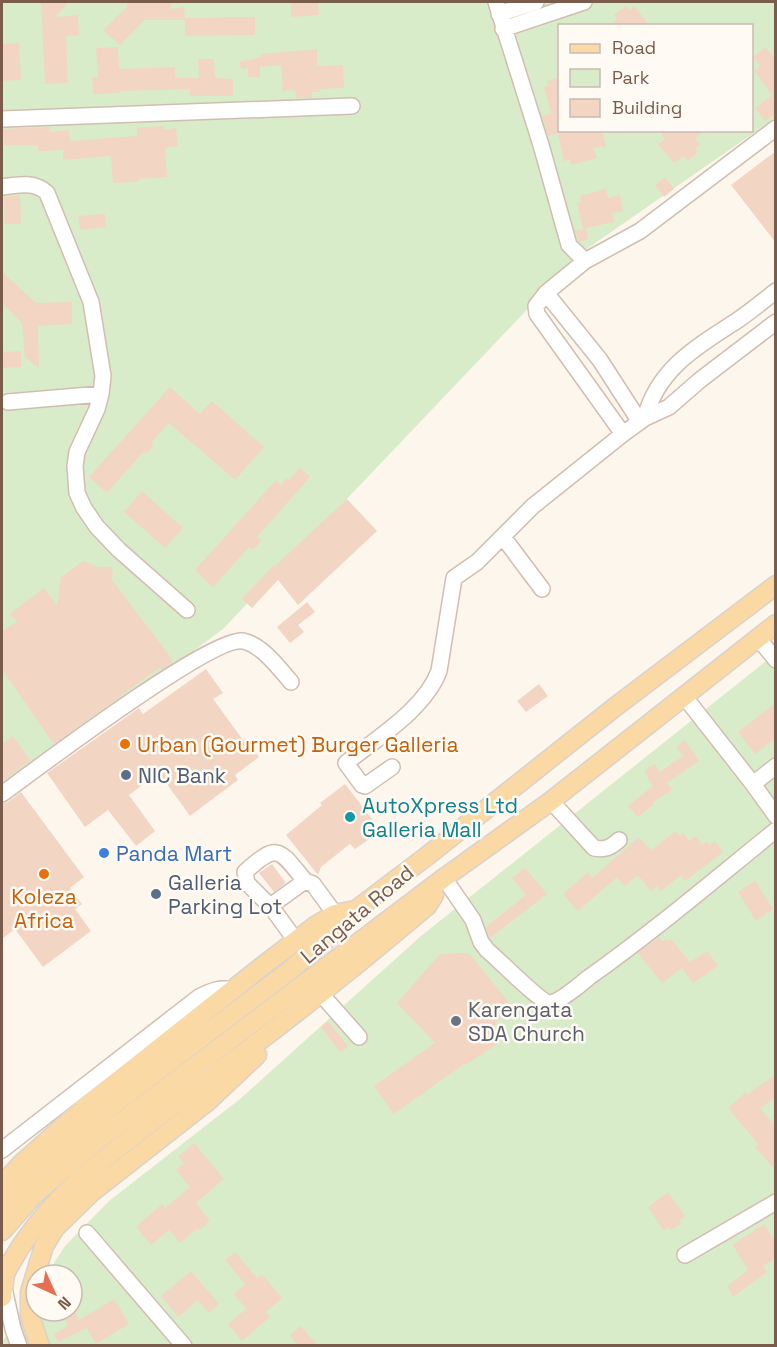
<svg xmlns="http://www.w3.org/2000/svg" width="777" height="1347" font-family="'Space Grotesk',sans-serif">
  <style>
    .green { fill: #d8ecc9; fill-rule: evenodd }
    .building { fill: #f3d5c3 }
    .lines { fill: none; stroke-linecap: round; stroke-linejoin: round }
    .minor-casing { stroke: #d1beb0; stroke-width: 18 }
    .major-casing { stroke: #dad1cd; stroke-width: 21 }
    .minor { stroke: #fff; stroke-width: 15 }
    .major { stroke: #fbd9a5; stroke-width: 18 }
    .food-dot { fill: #e8710a; stroke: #fffaf3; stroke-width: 2 }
    .service-dot { fill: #5c6f8a; stroke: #fffaf3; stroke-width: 2 }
    .culture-dot { fill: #0f9aa8; stroke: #fffaf3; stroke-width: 2 }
    .shop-dot { fill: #3f7fe0; stroke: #fffaf3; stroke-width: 2 }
    .worship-dot { fill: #6b7280; stroke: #fffaf3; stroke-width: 2 }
    .labels { text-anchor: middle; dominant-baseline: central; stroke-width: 5; stroke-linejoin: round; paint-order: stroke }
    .food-label { font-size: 21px; fill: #c56008; stroke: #fffaf3; text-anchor: start }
    .service-label { font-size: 21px; fill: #4e5e75; stroke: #fffaf3; text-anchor: start }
    .culture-label { font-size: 21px; fill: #0d838f; stroke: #fffaf3; text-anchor: start }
    .shop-label { font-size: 21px; fill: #366cbe; stroke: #fffaf3; text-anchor: start }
    .street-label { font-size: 21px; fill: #7a5c4d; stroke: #fffaf3 }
    .worship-label { font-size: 21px; fill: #5b616d; stroke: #fffaf3; text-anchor: start }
  </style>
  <rect width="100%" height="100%" fill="#fdf6ec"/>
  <path class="green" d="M2 2H775V118L581 253 223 629 2 793ZM560 26H752V130H560Z
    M775 654V1345L2 1346V1342L36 1290V1311H72V1275H46L65 1246 109 1201 240 1099 421 936Z"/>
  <path class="building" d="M41 2H69L55 17 78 15 79 35 66 36 68 83 45 84Z
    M126 2H171V9L184 7 185 18 255 17V35L185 36V20H144L120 45 103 30 127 7Z
    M291 2H318L319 15 291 17Z
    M626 6 630 10 634 6 650 26H609L617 19 614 15Z
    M19 43 21 80 2 81V44Z
    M118 47 119 69 175 67V78H199L198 59H214L215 78 233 79V96H190V89L120 91V93L93 94 92 77H98L96 48Z
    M765 47 776 59V113L765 121 755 108 772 95 754 71 760 66 753 57Z
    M317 49V66L343 65 344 88 319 89 320 92H312V98H296L295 90 283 91 281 65 260 67V77H248V68L241 69 240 62 261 57V54Z
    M560 77V132L548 136 542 116 551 113 544 87 548 86 547 81Z
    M164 126V130L176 128 178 146 165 148 167 177 139 179V182L113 183 111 156 63 160V150L38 151V145H4L3 129 49 127 50 132 69 130 70 141 137 136V128Z
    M573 130H602L606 146 593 148 597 158 571 165 570 159 564 162 558 134Z
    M658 130H704L695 138 700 144 695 148 698 152 688 161 684 156 674 163 658 144 665 139Z
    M776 151V243L731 185Z
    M665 177 674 189 664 197 655 185Z
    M606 189 608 198 620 195 623 211 612 213 614 222 586 228 588 239 579 242 575 231 583 229 577 203 581 202 580 196Z
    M20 195 21 224H5L4 197Z
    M105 214 106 227 80 230 78 216Z
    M2 272 36 303 72 302V324L38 326 39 368 25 357 22 323 2 303Z
    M21 351V367L2 368V352Z
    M170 387 200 414 212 401 264 447 235 480 169 423 151 443 153 446 146 454 143 452 107 493 89 477Z
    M300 468 310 477 257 537 261 541 253 550 249 547 213 587 195 570 276 480 281 485 286 478 289 480Z
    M142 491 183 528 165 548 124 512Z
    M347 499 377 531 298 605 278 580 252 608 242 599 273 566 274 567Z
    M84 561 98 567H110L113 572 112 580 172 659V663L163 669 159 668 56 743 52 742 2 669V632L17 621 10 614 44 588 57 606 61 577Z
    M307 602 315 612 298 625 304 632 290 643 277 627Z
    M206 669 223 693 213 699 243 740 245 738 259 757 235 775 238 780 190 816 159 773 129 795 155 831 136 846 108 810 85 827 47 773 139 708 143 714Z
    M539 684 548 696 526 712 517 701Z
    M776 703V738L755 754 738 732Z
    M13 736 30 760 2 782V744Z
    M685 740 699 761 667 783 672 790 653 802 654 804 638 817 628 806 653 786 644 771 655 764 660 772 683 756 676 747Z
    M345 784 381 831 355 849 350 844 321 867 318 875 286 835 322 805 320 803Z
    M21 792 84 877 70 888 82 904 75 909 91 931 43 967 15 929 2 939V804L8 802Z
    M676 831 680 836 683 833 689 841 696 836 702 845 707 841 709 845 715 841 723 852 685 881 681 875 661 891 657 886 651 891 638 875 625 886 617 877 578 911 563 894 588 872 592 878 639 837 651 850Z
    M272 864 286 883 274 892 259 873Z
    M525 868 547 894 490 938 486 927 526 895 512 878Z
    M755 881 773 909 756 921 738 892Z
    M659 937 662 941 666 939 668 941 671 939 690 962 707 951 718 966 693 983 682 968 662 983 638 953Z
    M469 953 510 1004 491 1030 499 1043 465 1065 464 1064 394 1114 374 1086 435 1043 397 1003 440 954Z
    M328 1021 348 1046 341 1053 321 1027Z
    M776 1074V1097L760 1108 776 1127V1171L755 1147 758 1144 728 1108 746 1092 748 1094Z
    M194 1143 224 1179 196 1203 210 1221 200 1230 198 1228 180 1243 169 1230 151 1245 136 1227 162 1204 165 1208 190 1187 176 1170 184 1163 178 1157Z
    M668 1192 685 1216 679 1221 681 1224 671 1230 669 1227 664 1231 648 1207Z
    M764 1224 776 1243V1258L763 1266 767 1272 733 1297 727 1286 748 1270 733 1245Z
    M235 1252 257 1278 262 1274 282 1298 266 1312 270 1317 242 1341 228 1324 246 1309 234 1294 245 1284 225 1260Z
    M191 1271 219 1304 209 1313 198 1300 178 1317 161 1296Z
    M114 1299 129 1324 96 1344 87 1328 58 1342 54 1334 68 1326 61 1311H75L79 1320Z
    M301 1326 318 1346H298L290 1335Z"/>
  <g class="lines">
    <defs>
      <path id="minor" d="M496 2 541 145 569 245 585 261
        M499 14 536 2
        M503 29 584 2
        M2 119 352 106
        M2 187C16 185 35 181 47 193L91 302 103 376 101 394 97 409 77 452 75 466 77 493 84 508 97 527 119 550 187 610
        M546 293 600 360 640 422
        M8 402 101 394
        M645 418C658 368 698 346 738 320 751 311 763 301 776 291
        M623 434 537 314 536 306 546 293 585 261 640 231 776 128
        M503 537 542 589
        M758 638 776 660
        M684 696 753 784 776 816
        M392 767 365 786 362 785 346 763C377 738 425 709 439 671L454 578 477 562 533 506 623 434 645 418 669 407 700 380 776 322
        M753 784 776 766
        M2 794C35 770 212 636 243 641 262 645 278 667 291 682
        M551 801 594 848C605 850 610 848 619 840
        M444 878 473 920 481 942 487 950C498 959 541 1003 550 1003 559 1002 580 985 588 978 653 932 714 880 776 830
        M272 908 247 883 245 872C278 842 279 849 305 881
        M296 941 272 908 273 904 305 881 313 884 335 914
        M321 994 359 1037
        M2 1150 199 997C211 991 220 987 233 990
        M87 1233 184 1346
        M685 1255 776 1202
        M4 1288 13 1329 19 1346"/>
      <path id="major" d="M2 1185 22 1163 85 1107 260 968 315 926 335 914 355 910
        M2 1207 55 1154 109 1108 289 971 334 933 357 909 427 856 615 707 776 585
        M2 1231 34 1195 100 1138 444 878 551 801 776 624
        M5 1274C35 1213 85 1173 137 1133 174 1104 212 1076 250 1048 311 1002 369 955 427 906L434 895
        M2 1297 5 1274 2 1265
        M40 1346 30 1316V1292L44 1246 55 1228 92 1192 207 1102 257 1055"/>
    </defs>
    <use href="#minor" class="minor-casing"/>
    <use href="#major" class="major-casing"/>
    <use href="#minor" class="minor"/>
    <use href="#major" class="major"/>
  </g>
  <g class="food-dot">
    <circle cx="125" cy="744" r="6"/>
    <circle cx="44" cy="874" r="6"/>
  </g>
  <g class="service-dot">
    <circle cx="126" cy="775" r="6"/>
    <circle cx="156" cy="894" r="6"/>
  </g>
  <circle class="culture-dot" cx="350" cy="817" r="6"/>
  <circle class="shop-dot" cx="104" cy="853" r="6"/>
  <circle class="worship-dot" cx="456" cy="1021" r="6"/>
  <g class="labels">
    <g class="food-label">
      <text x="137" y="744">Urban (Gourmet) Burger Galleria</text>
      <text x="44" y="896" text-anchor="middle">Koleza<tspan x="44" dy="24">Africa</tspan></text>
    </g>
    <g class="service-label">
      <text x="138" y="775">NIC Bank</text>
      <text x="168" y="882">Galleria<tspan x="168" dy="24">Parking Lot</tspan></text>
    </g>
    <g class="culture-label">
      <text x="362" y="805">AutoXpress Ltd<tspan x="362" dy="24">Galleria Mall</tspan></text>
    </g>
    <g class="shop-label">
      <text x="116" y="853">Panda Mart</text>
    </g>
    <g class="street-label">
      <text transform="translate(357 914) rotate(-40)">Langata Road</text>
    </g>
    <g class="worship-label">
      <text x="468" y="1009">Karengata<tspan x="468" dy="24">SDA Church</tspan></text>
    </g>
  </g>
  <rect width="777" height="1347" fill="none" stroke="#7a5c4d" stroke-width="6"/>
  <rect x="558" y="24" width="195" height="108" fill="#fffaf3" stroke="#cabbb1" stroke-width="1.5"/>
  <rect x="570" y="44" width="30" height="9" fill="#fbd9a5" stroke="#cabbb1" stroke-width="1.5"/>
  <text x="612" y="54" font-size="18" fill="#7a5c4d">Road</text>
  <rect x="570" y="69" width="30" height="18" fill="#d8ecc9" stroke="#cabbb1" stroke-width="1.5"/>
  <text x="612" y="84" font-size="18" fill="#7a5c4d">Park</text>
  <rect x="570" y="99" width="30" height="18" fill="#f3d5c3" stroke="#cabbb1" stroke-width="1.5"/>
  <text x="612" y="114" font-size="18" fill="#7a5c4d">Building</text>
  <g transform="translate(54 1293) rotate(135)"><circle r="28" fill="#fffaf3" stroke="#cabbb1" stroke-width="1.5"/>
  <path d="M0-4.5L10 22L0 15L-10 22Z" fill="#e76f51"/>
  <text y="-9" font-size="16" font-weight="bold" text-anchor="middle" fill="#7a5c4d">N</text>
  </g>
</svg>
